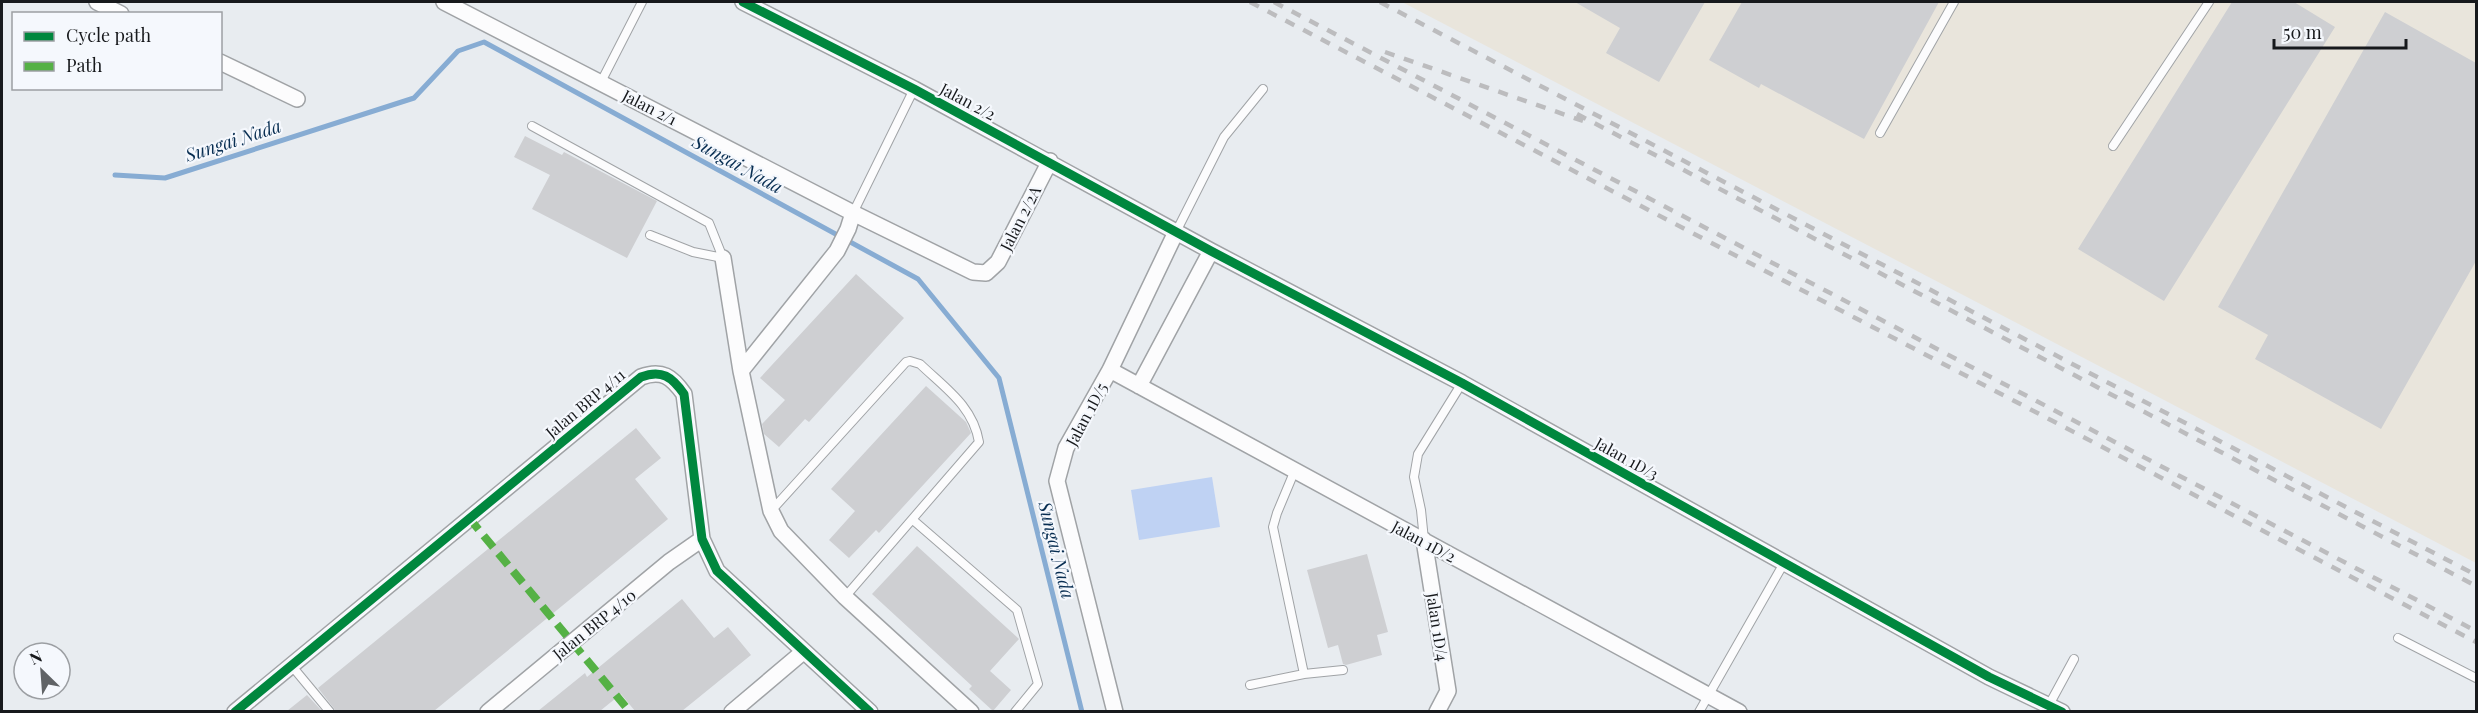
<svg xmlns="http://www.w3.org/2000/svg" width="2478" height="713" font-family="'Playfair Display',serif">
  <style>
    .industrial { fill: #e9e5dc }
    .green { fill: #bfd2f3 }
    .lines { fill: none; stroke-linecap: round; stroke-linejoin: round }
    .stream { stroke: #87acd3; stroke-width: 5 }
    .building { fill: #cecfd2 }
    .service-casing { stroke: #a0a3a6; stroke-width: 10 }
    .minor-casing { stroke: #a0a3a6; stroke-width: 18 }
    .service { stroke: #fcfcfd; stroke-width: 8 }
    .minor { stroke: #fcfcfd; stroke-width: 15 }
    .rail { stroke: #bcbcbe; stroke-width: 4.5; stroke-dasharray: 10 10; stroke-linecap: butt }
    .quiet { stroke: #55b145; stroke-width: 8; stroke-dasharray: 15 8; stroke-linecap: butt }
    .cycleway-casing { stroke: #f5f8fd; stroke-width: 13 }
    .cycleway { stroke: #00873e; stroke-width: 9 }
    .labels { text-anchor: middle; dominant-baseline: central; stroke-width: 4.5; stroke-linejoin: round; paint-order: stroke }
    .street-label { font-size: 16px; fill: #17191c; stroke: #f5f8fd }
    .water-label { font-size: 18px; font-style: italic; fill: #082e52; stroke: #f5f8fd }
  </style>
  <rect width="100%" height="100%" fill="#e8ecf0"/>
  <path class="industrial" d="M1402 2H2476V564V563Z"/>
  <path class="green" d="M1212 477 1220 527 1139 540 1131 490Z"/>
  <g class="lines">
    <path class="stream" d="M115 175 165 178 414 98 458 51 484 42 918 279 999 378 1082 712"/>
  </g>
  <path class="building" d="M1575 2H1705L1659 82 1606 53 1620 28Z
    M1742 2H1939L1864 139 1761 84 1759 88 1709 60Z
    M2232 2H2294L2335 27 2164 301 2078 249Z
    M2385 12 2476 63V261L2381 429 2255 359 2268 335 2218 307Z
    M525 136 562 155 564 152 657 201 627 258 532 209 550 175 514 157Z
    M856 274 904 318 809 422 805 419 779 447 764 434 762 424 785 400 760 378Z
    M926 386 966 422 971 433 879 533 876 530 849 558 829 540 855 511 831 489Z
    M636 428 661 458 635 479 668 519 434 711H336L318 688Z
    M917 546 1019 639 990 671 1011 690 993 711 969 689 972 686 872 594Z
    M1367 554 1388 632 1377 635 1382 655 1346 665 1343 664 1338 645 1328 648 1307 570Z
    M682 599 714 638 728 627 751 655 682 711H635L621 694 600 711H538L585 673 587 677Z
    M307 695 322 711H287Z"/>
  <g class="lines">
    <defs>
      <path id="service" d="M601 82 642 2
        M532 126 709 223 723 258
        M1880 133 1954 2
        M2113 146 2209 2
        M853 213 914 89
        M1176 232 1224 137 1263 89
        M650 235 693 252 723 258
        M771 511 906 362 910 361 920 364C945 388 973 406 979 442L845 597
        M913 520 1017 610 1038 684 1015 712
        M1424 540 1421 510 1414 477 1418 454 1462 383
        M2398 638 2476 678
        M291 665 330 712
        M1304 674 1343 670
        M1250 685 1304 674 1273 527 1277 513 1295 470
        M2049 705 2074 659
        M1699 712 1784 563"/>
      <path id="minor" d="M97 2 121 14
        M444 2 853 213 973 272 986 273 998 262 1050 161
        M743 2 914 89 1211 251 1462 383 1989 677 2062 712
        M220 62 297 99
        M723 258 741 371 771 511 781 531 845 597 971 712
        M1110 370 1739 712
        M741 371 837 251 848 229 853 213
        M1139 386 1211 251
        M1424 540 1448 691 1437 712
        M235 712 641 377C662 369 672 377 684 394L702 539 717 571 870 712
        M488 712 669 562 702 539
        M732 712 803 652
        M1115 712 1057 481 1066 448 1110 370 1176 232"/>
    </defs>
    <use href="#service" class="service-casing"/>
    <use href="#minor" class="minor-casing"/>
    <use href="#service" class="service"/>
    <use href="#minor" class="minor"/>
    <path class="rail" d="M1250 2 2476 642
      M1274 2 2476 631
      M1380 2 2476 575
      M1385 52 1583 121
      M1577 114 2476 586"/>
    <path class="quiet" d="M469 518 630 712"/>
    <defs>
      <path id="cycleway" d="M743 2 914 89 1211 251 1462 383 1989 677 2062 712
        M235 712 641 377C662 369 672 377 684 394L702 539 717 571 870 712"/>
    </defs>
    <use href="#cycleway" class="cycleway-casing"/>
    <use href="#cycleway" class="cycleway"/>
  </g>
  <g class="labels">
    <g class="street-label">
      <text transform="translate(968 101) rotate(28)">Jalan 2/2</text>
      <text transform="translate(650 107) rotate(27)">Jalan 2/1</text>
      <text transform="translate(1020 218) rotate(-63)">Jalan 2/2A</text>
      <text transform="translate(585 403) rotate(-40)">Jalan BRP 4/11</text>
      <text transform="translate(1086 414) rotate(-62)">Jalan 1D/5</text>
      <text transform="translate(1627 458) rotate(29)">Jalan 1D/3</text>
      <text transform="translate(1424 541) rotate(28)">Jalan 1D/2</text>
      <text transform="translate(594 624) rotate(-39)">Jalan BRP 4/10</text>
      <text transform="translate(1438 627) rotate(81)">Jalan 1D/4</text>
    </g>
    <g class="water-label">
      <text transform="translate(233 140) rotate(-18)">Sungai Nada</text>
      <text transform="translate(738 164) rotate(29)">Sungai Nada</text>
      <text transform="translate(1057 550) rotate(76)">Sungai Nada</text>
    </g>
  </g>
  <rect width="2478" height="713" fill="none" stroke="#17191c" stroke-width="6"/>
  <rect x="12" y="12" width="210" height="78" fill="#f5f8fd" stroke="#9c9fa3" stroke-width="1.5"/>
  <rect x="24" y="32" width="30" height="9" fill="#00873e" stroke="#9c9fa3" stroke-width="1.5"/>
  <text x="66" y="42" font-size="18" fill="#17191c">Cycle path</text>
  <rect x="24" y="62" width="30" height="9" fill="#55b145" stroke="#9c9fa3" stroke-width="1.5"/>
  <text x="66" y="72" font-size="18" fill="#17191c">Path</text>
  <g transform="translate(42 671) rotate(335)"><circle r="28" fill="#f5f8fd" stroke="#9c9fa3" stroke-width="1.5"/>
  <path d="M0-4.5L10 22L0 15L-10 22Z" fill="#606366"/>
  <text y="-9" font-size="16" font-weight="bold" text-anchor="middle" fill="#17191c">N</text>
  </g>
  <path d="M2274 39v9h132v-9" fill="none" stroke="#17191c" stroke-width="3"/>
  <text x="2283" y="39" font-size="18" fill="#17191c" stroke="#f5f8fd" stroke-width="4.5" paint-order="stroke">50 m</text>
</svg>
